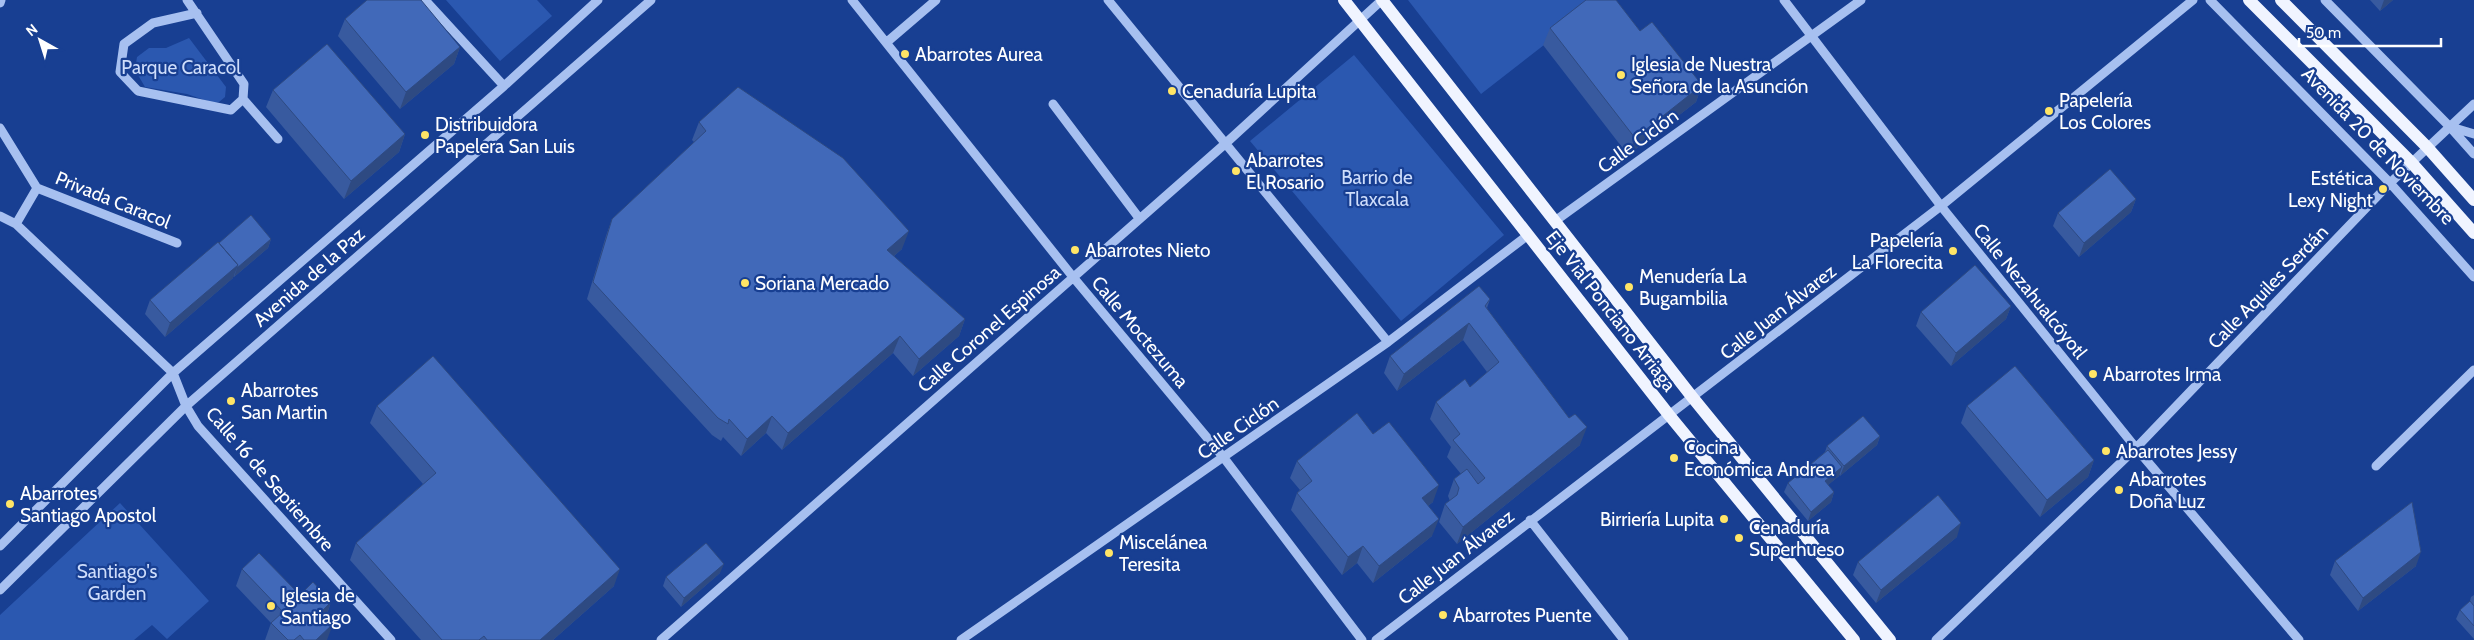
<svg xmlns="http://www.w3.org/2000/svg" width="2474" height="640" font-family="Cabin,sans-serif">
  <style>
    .green { fill: #2b58b0 }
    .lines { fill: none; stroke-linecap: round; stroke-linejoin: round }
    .minor { stroke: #a7c0f0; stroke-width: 9 }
    .major { stroke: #f0f4ff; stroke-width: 12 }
    .wall { fill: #385a9f }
    .shaded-wall { fill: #2e4a82 }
    .building { fill: #4169b9; stroke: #2e4a82 }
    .poi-dot { fill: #ffe566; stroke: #183f92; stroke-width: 2 }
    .labels { text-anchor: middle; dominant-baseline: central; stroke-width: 4.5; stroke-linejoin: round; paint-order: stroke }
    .poi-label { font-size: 19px; fill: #fff; stroke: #183f92; text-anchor: start }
    .park-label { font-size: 19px; fill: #ceddfb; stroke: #183f92 }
    .street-label { font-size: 19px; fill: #fff; stroke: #183f92 }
  </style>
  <rect width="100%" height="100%" fill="#183f92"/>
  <path class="green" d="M446 0H537L552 16 500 61Z
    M1408 0H1602L1481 94Z
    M189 38 226 87 225 97 219 102 213 103 187 94 145 87 135 70 137 57 149 48H166Z
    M1354 55 1504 235 1401 321 1250 141Z
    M120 503 209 601 167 639 152 625 134 640H0V615Z"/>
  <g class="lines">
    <path class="minor" d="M187 0 244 84 243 99 231 110 138 91 120 72 124 44 153 23 197 13
      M425 0 504 86
      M852 0 1073 277 1224 458 1362 640
      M1108 0 1388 342
      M1784 0 1941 206 2136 448 2299 640
      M2210 0 2390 183 2474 277
      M2325 0 2450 127 2474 154
      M0 3 1 0
      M887 42 936 0
      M243 99 278 139
      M1053 104 1139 218
      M2451 127 2474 134
      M0 128 37 188 177 243
      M0 216 16 224 173 373 186 406 198 426 391 640
      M1555 221 1861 0
      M16 224 37 188
      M2376 466 2474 370
      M1530 520 1624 640
      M0 546 173 373 504 86 598 0
      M0 590 186 406 651 0
      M661 640 1226 143 1382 0
      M961 640 1388 342 1528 235
      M1376 640 1941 206 2193 0
      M1936 640 2136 448 2390 183 2474 104"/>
    <path class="major" d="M1344 0 1669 415 1854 640
      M1382 0 1693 398 1890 640
      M2249 0 2411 162 2474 233
      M2281 0 2427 147 2474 200"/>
  </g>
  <path class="wall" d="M2370 0H2393L2380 11Z
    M345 19 460 47 454 64 400 109 338 36Z
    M1550 28 1640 31 1702 85 1696 102 1628 155 1543 45Z
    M273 90 405 134 399 152 344 199 266 107Z
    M699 122 902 249 894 256 965 319 959 336 913 376 893 353 782 450 766 433 741 456 723 437 721 441 712 435 587 299 606 236 612 219 694 142 692 140Z
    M2136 199 2131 212 2079 257 2053 226 2058 213Z
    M271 239 268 248 234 277 233 276V278L165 337 145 314 150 300Z
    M1490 299 1487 308 1580 445 1457 544 1439 522 1445 504 1450 501 1448 496 1454 479 1461 474 1447 457 1451 447 1430 419 1436 402 1470 387 1487 372 1463 340 1397 391 1384 373 1390 356Z
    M2011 306 2006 319 1951 366 1916 326 1921 312Z
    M377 406 614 586 553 640H421L350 560 356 543 423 484 370 423Z
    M1967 406 2094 460 2088 477 2040 517 1961 423Z
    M1373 434 1433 502 1428 506 1432 536 1373 583 1357 563 1342 575 1291 510 1297 493 1300 490 1290 478 1297 461Z
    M1880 436 1877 445 1840 476 1839 474V476L1828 485 1834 492 1831 502 1808 521 1784 492 1788 483 1825 452 1827 446Z
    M1957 537 1876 603 1853 575 1858 562Z
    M2335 561 2416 566 2358 611 2330 575Z
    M242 569 300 595 331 602 326 617 327 640H265L271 623 236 586Z
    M720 573 681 607 663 586 666 577Z
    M2474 595V639L2456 619 2460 610 2470 601 2471 597Z"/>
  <path class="shaded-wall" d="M2384 0H2393L2380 11Z
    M460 47 454 64 400 109 406 92Z
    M1702 85 1696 102 1628 155 1635 138Z
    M405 134 399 152 344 199 351 181Z
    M2136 199 2131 212 2079 257 2084 243Z
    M909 231 902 249 881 267 887 250Z
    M271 239 268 248 234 277 237 268Z
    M238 265 233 278 165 337 170 323Z
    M2011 306 2006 319 1951 366 1956 353Z
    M965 319 959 336 913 376 919 359Z
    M1469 323 1463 340 1397 391 1404 374Z
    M900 336 893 353 782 450 788 433Z
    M772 416 766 433 741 456 747 439Z
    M1587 427 1580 445 1457 544 1463 527Z
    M1880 436 1877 445 1840 476 1844 466Z
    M2094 460 2088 477 2040 517 2047 500Z
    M1842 467 1839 476 1822 490 1825 481Z
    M1439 485 1433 502 1416 515 1422 498Z
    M1834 492 1831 502 1808 521 1811 512Z
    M1439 519 1432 536 1373 583 1379 566Z
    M1961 523 1957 537 1876 603 1881 590Z
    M1363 546 1357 563 1342 575 1348 557Z
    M2421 552 2416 566 2358 611 2363 598Z
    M724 564 720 573 681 607 684 598Z
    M620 569 614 586 553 640H540Z
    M331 602 325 619 321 612Z
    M333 624 327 640H316Z"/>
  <path class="building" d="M367 0H421L460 47 406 92 345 19Z
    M1586 0H1616L1640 31 1652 22 1702 85 1635 138 1550 28Z
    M327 44 405 134 351 181 273 90Z
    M738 87 843 158 909 231 887 250 965 319 919 359 900 336 788 433 772 416 747 439 729 419 728 424 718 418 593 282 612 219 706 131 699 122Z
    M2110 169 2136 199 2084 243 2058 213Z
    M251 215 271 239 237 268V267L238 265 219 243Z
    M218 242 238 265 170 323 150 300Z
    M1975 265 2011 306 1956 353 1921 312Z
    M1479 286 1490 299 1485 306 1569 418 1575 414 1587 427 1463 527 1445 504 1457 495 1459 488 1454 479 1467 469 1478 484 1485 478 1453 440 1460 434 1436 402 1465 379 1470 387 1499 362 1469 323 1404 374 1390 356Z
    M433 356 620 569 540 640H487L484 636 479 640H442L356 543 436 473 377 406Z
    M2015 366 2094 460 2047 500 1967 406Z
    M1357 413 1373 434 1389 422 1439 485 1422 498 1439 519 1379 566 1363 546 1348 557 1297 493 1312 481 1297 461Z
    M1863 416 1880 436 1844 466 1827 446Z
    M1828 450 1842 467 1825 481 1834 492 1811 512 1788 483Z
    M1938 495 1961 523 1881 590 1858 562Z
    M2412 502 2421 552 2363 598 2335 561Z
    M706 543 724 564 684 598 666 577Z
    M259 553 300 595 313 582 331 602 321 612 333 624 316 640H304L300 635 294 640H288L271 623 283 612 242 569Z
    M2470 601 2474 606V626L2460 610Z"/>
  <g class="poi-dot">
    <circle cx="905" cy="54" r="5"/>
    <circle cx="1621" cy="75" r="5"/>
    <circle cx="1172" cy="91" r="5"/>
    <circle cx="2049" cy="111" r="5"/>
    <circle cx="425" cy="135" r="5"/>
    <circle cx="1236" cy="171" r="5"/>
    <circle cx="2383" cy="189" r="5"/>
    <circle cx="1075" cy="250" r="5"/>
    <circle cx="1953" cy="251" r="5"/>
    <circle cx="745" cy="283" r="5"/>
    <circle cx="1629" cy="287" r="5"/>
    <circle cx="2093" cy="374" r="5"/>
    <circle cx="231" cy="401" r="5"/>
    <circle cx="2106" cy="451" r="5"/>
    <circle cx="1674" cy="458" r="5"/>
    <circle cx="2119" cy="490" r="5"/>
    <circle cx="10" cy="504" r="5"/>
    <circle cx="1724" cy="519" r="5"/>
    <circle cx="1739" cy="538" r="5"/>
    <circle cx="1109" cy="553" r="5"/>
    <circle cx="271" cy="606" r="5"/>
    <circle cx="1443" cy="615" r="5"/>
  </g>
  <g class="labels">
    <g class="poi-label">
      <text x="915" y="54">Abarrotes Aurea</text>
      <text x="1631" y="64">Iglesia de Nuestra<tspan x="1631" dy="22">Señora de la Asunción</tspan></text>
      <text x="1182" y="91">Cenaduría Lupita</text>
      <text x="2059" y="100">Papelería<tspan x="2059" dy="22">Los Colores</tspan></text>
      <text x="435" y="124">Distribuidora<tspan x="435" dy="22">Papelera San Luis</tspan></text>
      <text x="1246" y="160">Abarrotes<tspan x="1246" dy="22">El Rosario</tspan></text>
      <text x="2373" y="178" text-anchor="end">Estética<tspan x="2373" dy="22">Lexy Night</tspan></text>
      <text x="1943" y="240" text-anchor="end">Papelería<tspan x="1943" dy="22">La Florecita</tspan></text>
      <text x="1085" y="250">Abarrotes Nieto</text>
      <text x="1639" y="276">Menudería La<tspan x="1639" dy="22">Bugambilia</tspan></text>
      <text x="755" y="283">Soriana Mercado</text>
      <text x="2103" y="374">Abarrotes Irma</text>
      <text x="241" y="390">Abarrotes<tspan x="241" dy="22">San Martin</tspan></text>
      <text x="1684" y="447">Cocina<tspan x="1684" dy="22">Económica Andrea</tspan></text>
      <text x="2116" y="451">Abarrotes Jessy</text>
      <text x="2129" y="479">Abarrotes<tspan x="2129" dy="22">Doña Luz</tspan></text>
      <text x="20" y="493">Abarrotes<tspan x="20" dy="22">Santiago Apostol</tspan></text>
      <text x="1714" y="519" text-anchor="end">Birriería Lupita</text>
      <text x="1749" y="527">Cenaduría<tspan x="1749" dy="22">Superhueso</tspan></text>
      <text x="1119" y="542">Miscelánea<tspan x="1119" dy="22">Teresita</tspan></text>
      <text x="281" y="595">Iglesia de<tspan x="281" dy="22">Santiago</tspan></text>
      <text x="1453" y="615">Abarrotes Puente</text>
    </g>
    <g class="park-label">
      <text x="181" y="67">Parque Caracol</text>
      <text x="1377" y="177">Barrio de<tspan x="1377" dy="22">Tlaxcala</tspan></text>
      <text x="117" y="571">Santiago's<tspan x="117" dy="22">Garden</tspan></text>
    </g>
    <g class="street-label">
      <text transform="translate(1638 141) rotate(-36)">Calle Ciclón</text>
      <text transform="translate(2378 146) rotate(46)">Avenida 20 de Noviembre</text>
      <text transform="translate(113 200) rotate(22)">Privada Caracol</text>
      <text transform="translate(309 277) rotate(-41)">Avenida de la Paz</text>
      <text transform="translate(2268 287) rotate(-46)">Calle Aquiles Serdán</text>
      <text transform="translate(2030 291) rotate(51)">Calle Nezahualcóyotl</text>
      <text transform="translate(1611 311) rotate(52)">Eje Vial Ponciano Arriaga</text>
      <text transform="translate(1778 312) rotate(-38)">Calle Juan Álvarez</text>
      <text transform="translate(989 329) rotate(-41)">Calle Coronel Espinosa</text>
      <text transform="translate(1140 332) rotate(50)">Calle Moctezuma</text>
      <text transform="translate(1238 428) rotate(-35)">Calle Ciclón</text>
      <text transform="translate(270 479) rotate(49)">Calle 16 de Septiembre</text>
      <text transform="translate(1456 557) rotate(-38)">Calle Juan Álvarez</text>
    </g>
  </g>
  <g transform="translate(40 40) rotate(321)" stroke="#183f92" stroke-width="4" paint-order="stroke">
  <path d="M0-4L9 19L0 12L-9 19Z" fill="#ffffff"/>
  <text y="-8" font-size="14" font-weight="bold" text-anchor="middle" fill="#ffffff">N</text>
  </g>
  <path d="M2299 38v8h142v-8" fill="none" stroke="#ffffff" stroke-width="2.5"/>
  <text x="2306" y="38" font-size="15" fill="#ffffff" stroke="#183f92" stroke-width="4" paint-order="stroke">50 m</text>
</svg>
